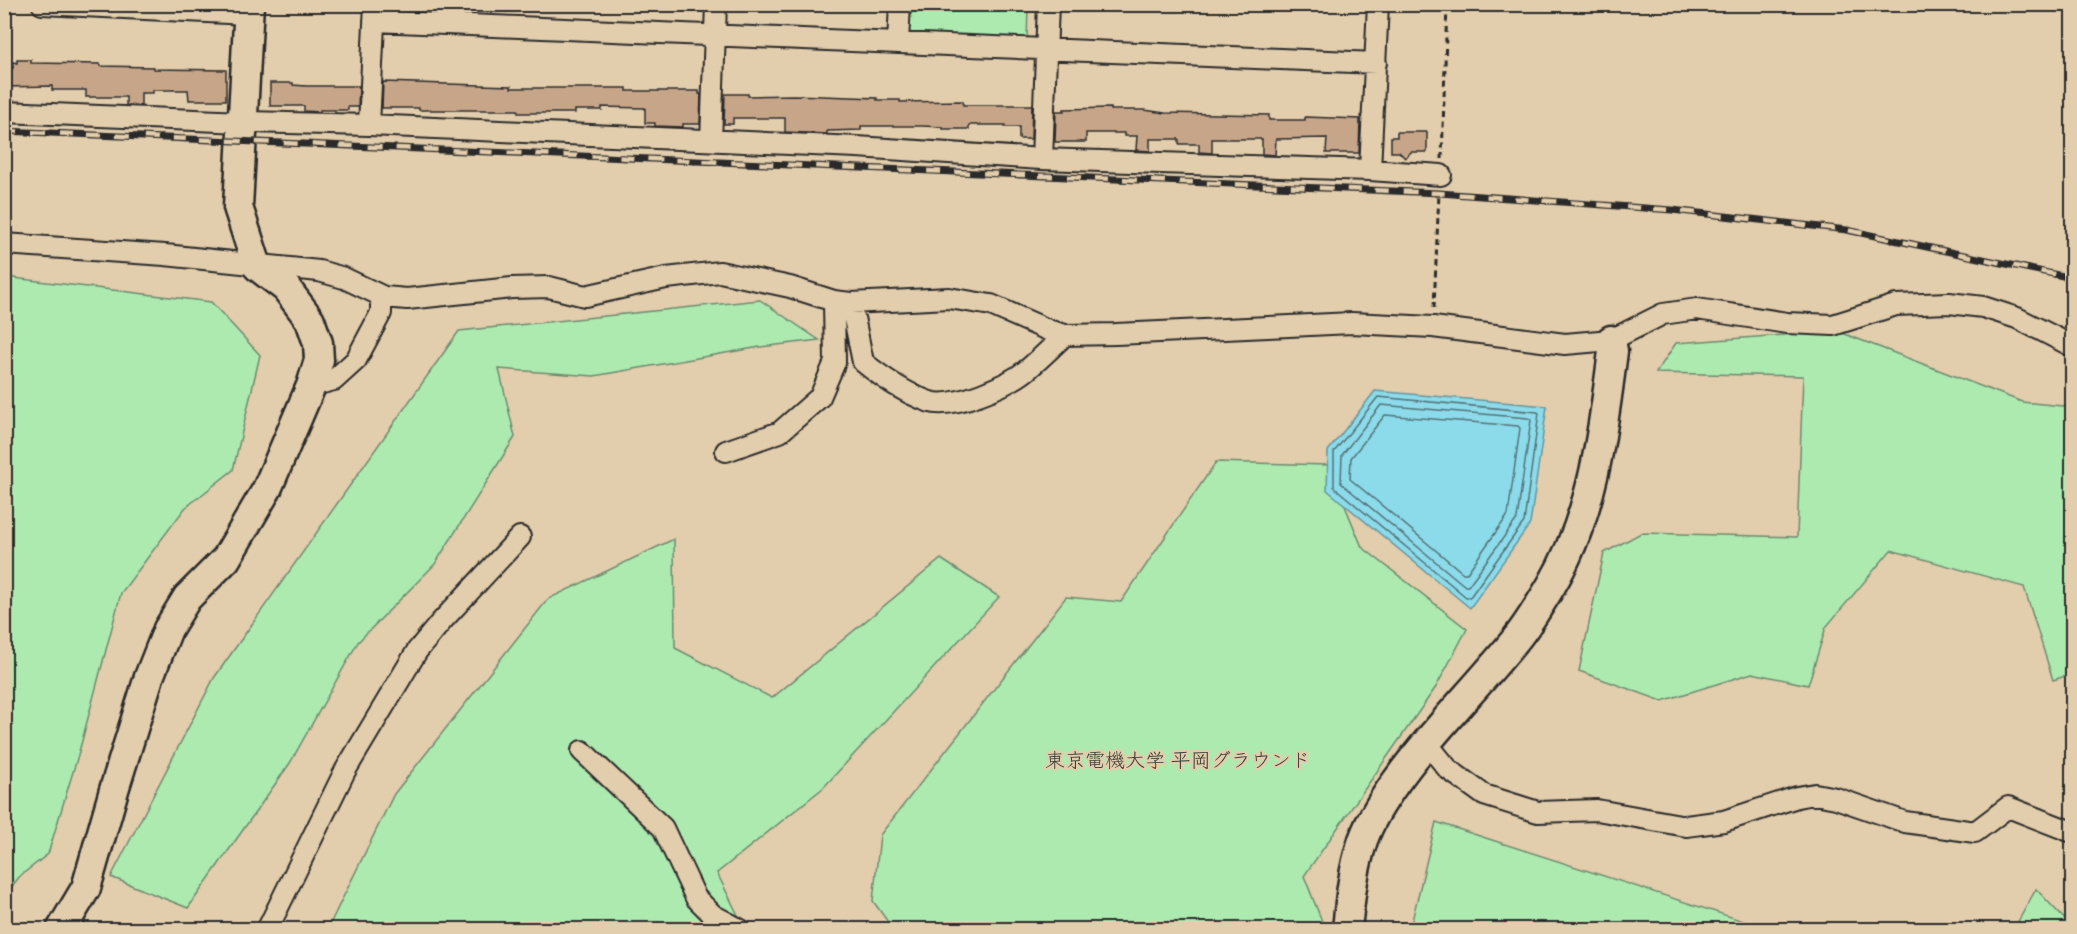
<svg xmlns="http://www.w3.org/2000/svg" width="2077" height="934" font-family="Mynerve,'Klee One',sans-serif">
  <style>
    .green { fill: #adeab0; stroke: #6c8a6e; stroke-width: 1.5 }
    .water { fill: #8cdbea; stroke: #65959e; stroke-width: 1.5 }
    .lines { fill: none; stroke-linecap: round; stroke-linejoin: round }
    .shore { stroke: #527177; stroke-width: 1.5 }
    .building { fill: #c7a589; stroke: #2b2b2b; stroke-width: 1.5 }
    .street-casing { stroke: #2b2b2b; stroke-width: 24 }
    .secondary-casing { stroke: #2b2b2b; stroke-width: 33 }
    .path { stroke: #2b2b2b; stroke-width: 3; stroke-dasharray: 6 4.5; stroke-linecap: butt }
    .street { stroke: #e2cdac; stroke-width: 20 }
    .secondary { stroke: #e2cdac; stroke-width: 28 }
    .rail-casing { stroke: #2b2b2b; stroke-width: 7 }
    .rail { stroke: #e2cdac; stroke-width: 4.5; stroke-dasharray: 14; stroke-linecap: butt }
    .labels { text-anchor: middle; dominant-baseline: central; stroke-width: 4.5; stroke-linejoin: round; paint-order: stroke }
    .park-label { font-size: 20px; fill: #383e38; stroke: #e2cdac }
  </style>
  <rect width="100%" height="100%" fill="#e2cdac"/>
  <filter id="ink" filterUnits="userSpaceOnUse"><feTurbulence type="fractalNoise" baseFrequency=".0167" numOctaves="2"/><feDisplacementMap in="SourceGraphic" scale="12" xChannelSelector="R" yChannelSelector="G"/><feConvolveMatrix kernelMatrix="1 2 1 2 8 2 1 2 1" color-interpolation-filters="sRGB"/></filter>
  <g filter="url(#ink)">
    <path class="green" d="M904 5H1028L1027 42 902 36Z
      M5 277 211 302 260 355 233 470 185 508 121 593 79 752 48 854 20 876 5 895Z
      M760 300 819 340 760 347 594 376 499 369 515 437 435 564 358 642 290 763 188 908 111 877 214 678 459 331Z
      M1837 331 2022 402 2072 407V674L2053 680 2024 587 1891 550 1826 627 1808 685 1752 673 1662 701 1579 671 1604 553 1641 533 1797 537 1803 376 1656 373 1676 343Z
      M1216 462 1328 465 1362 547 1467 629 1436 687 1304 876 1325 929H893L873 901 880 835 1066 597 1121 602Z
      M674 539 675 648 772 698 941 559 999 597 823 788 717 873 745 929 327 930 394 794 548 599Z
      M1436 822 1756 925 1758 929H1410Z
      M2036 889 2072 927V929H2014Z"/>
    <path class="water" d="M1375 391 1547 406 1530 524 1470 608 1327 490 1328 451Z"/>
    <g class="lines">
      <path class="shore" d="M1378 397 1537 412 1539 413 1524 522 1470 597H1466L1334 487V452Z
        M1381 405 1528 418 1531 420 1517 519 1468 586H1465L1341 483 1342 455Z
        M1385 415 1518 426 1520 428 1508 515 1467 573H1463L1350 479 1351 458Z"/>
    </g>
    <path class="building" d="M17 60H31V63L100 64V66L154 67V69L226 70V100H189L188 90H153V93H141V106L126 105V97H86V90H52V86L4 87V68H13V62L17 63Z
      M383 82 511 86V88H627V91H699V94H701L700 124H683V127L655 126V123H645V108L602 107V110H575V113H518V110H419V108H382Z
      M270 83H293V85L306 86H359L358 107H348V110H320V112L304 111V106H270Z
      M725 94H748V96L794 95 877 98V100H900V102L963 101V105H1032L1031 139H1019V127H1005V125H969V129H943V127L922 126H861V130L827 131V134L785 132V118H733V124H724Z
      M1111 108V110H1144L1165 113 1269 115V120H1305V117L1360 119 1359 153H1326L1327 138 1276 139 1275 155 1262 154V139H1212V153L1199 152V144H1179V139H1150V151L1136 150 1137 136H1124V133H1086V142H1055L1056 111H1064V109Z
      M1397 132H1427V152H1411L1405 158 1399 152H1391V137H1397Z"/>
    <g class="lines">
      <defs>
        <path id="street" d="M42 4 248 14
          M374 21 1376 63
          M898 43 900 4
          M4 112 243 122 369 125 857 147 1042 159 1370 170 1441 175
          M369 125 375 4
          M711 141 716 4
          M1042 159 1048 4
          M1370 170 1378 4
          M4 244 165 255 319 271 344 278 384 297 407 299 512 288 549 287 585 296 666 278 720 272 790 287 834 301 851 303 949 298 991 305 1048 330 1065 335 1116 334 1352 323 1433 327 1565 344 1611 340 1663 314 1697 309 1787 323 1833 325 1896 305 1949 303 1983 307 2017 318 2072 346
          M851 303 863 362C883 378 904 393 930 402 954 409 1009 385 1028 369 1041 358 1053 346 1065 335
          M311 386 334 380 356 360 381 313V304L384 297
          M726 451 780 432 820 397 835 362 834 301
          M1426 742 1448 769 1484 795 1538 812 1597 810 1686 826 1724 821 1797 797 1815 794 1836 798 1905 822 1975 832 2008 807 2072 832
          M582 751 663 828 696 898 713 915 741 930
          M267 930 345 771 417 651 441 622 520 537"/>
        <path id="secondary" d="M61 930 86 888 114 790 149 677 168 629 187 598 226 559 267 489 311 386 319 360 318 343 310 320 286 288 257 266 238 207 249 4
          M1347 930C1350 899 1353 870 1363 840 1372 815 1388 792 1404 771 1439 724 1480 684 1516 639 1529 623 1540 604 1551 586 1593 515 1603 432 1613 351L1611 340"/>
      </defs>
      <use href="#street" class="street-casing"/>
      <use href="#secondary" class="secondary-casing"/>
      <path class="path" d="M1442 159 1447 4
        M1434 308 1439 192"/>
      <use href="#street" class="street"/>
      <use href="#secondary" class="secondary"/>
      <defs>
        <path id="rail" d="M4 131 1439 193 1672 210 1847 230 2072 278"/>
      </defs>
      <use href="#rail" class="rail-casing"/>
      <use href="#rail" class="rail"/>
    </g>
  </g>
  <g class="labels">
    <g class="park-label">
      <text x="1178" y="761">東京電機大学 平岡グラウンド</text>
    </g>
  </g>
  <rect width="2077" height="934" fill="none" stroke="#e2cdac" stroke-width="24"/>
  <rect x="12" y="12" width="2053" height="910" fill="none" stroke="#2b2b2b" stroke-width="2" filter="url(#ink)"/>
</svg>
